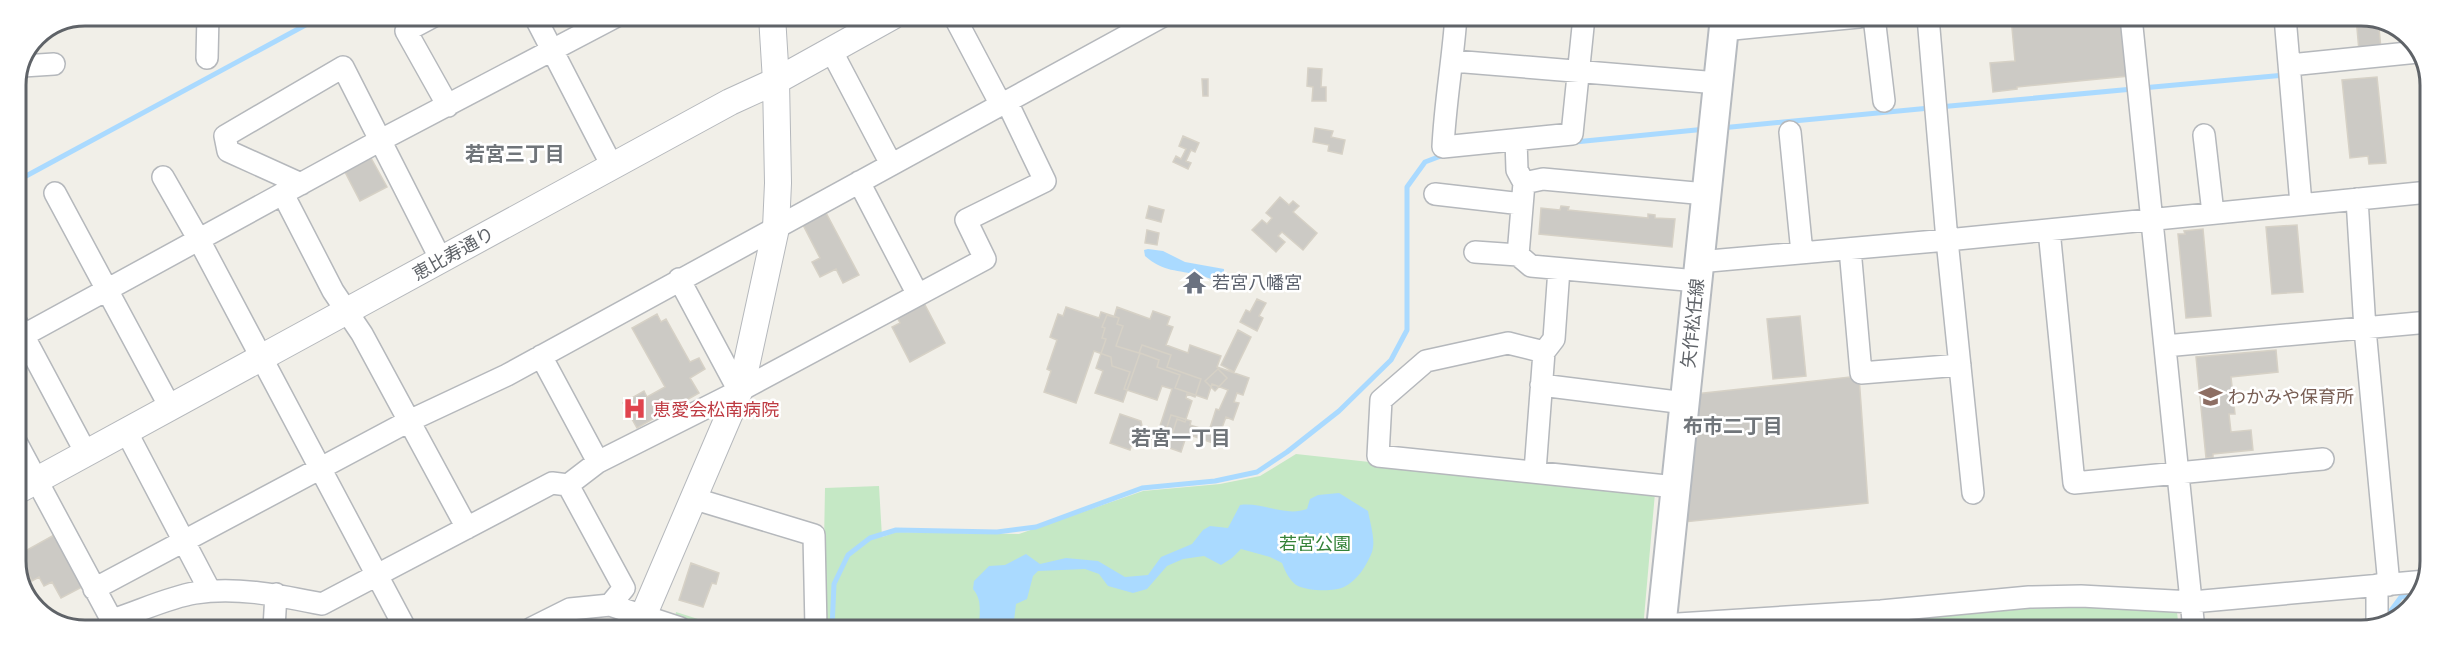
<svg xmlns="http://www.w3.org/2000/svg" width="2445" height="645" font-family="Manrope,'Noto Sans JP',sans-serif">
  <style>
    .green { fill: #c5e8c5 }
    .water { fill: #aadaff }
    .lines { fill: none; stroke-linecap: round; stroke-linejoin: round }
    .stream { stroke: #aadaff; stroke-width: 5 }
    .building { fill: #cccac5; stroke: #d6d1c6; stroke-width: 1.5 }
    .minor-casing { stroke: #b5b8bc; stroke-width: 24 }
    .tertiary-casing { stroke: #b5b8bc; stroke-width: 28 }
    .secondary-casing { stroke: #b6babf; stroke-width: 32 }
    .minor { stroke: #fff; stroke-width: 21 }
    .tertiary { stroke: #fff; stroke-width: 26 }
    .secondary { stroke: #fff; stroke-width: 28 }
    .labels { text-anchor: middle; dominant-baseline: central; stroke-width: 5; stroke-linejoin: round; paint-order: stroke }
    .street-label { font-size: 18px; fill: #5f6368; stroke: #fff }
    .worship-label { font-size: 18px; fill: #5b616d; stroke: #fff; text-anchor: start }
    .education-label { font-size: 18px; fill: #785e54; stroke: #fff; text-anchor: start }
    .health-label { font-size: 18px; fill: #be3a42; stroke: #fff; text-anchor: start }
    .park-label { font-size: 18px; fill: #348238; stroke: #fff }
    .neighbourhood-label { font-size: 20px; font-weight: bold; fill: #70757a; stroke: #fff }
    .rim { fill: none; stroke: #5f6368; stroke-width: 3 }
  </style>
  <rect width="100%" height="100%" fill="#f1efe8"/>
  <path class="green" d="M1296 454 1655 493 1643 629 827 628 824 543 825 488 879 486 882 537 896 532 1019 534 1143 491 1220 484 1260 476Z
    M2098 604 2177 612 2179 630 1743 629Z
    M676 612 726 628H673Z"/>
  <path class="water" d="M1148 249 1163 251 1185 262 1224 269V277L1222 280C1212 281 1208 277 1199 275 1178 270 1163 272 1145 256L1144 250Z
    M1339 493 1368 511C1370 523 1376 540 1372 552 1367 565 1357 581 1344 587 1333 592 1309 591 1298 586 1290 582 1285 571 1282 563L1270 557 1241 549 1232 558 1221 565 1204 556 1183 559 1167 566 1147 589 1133 593 1108 586 1099 574 1085 569 1038 571 1033 576 1027 599 1016 604 1013 629 979 628C979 613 983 601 973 589L974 581 989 566 1005 565 1026 554 1040 564 1066 558 1098 561 1125 577 1148 575 1161 557 1192 544 1203 530 1210 526 1228 528 1240 505C1263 502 1285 517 1307 509L1310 499 1318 495Z"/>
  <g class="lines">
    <path class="stream" d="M2142 88 2285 75
      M1939 107 2133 89
      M1721 128 1930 108
      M1575 142 1706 129
      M15 182 324 15
      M2388 621 2387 616 2401 597 2417 593
      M832 628 834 584 848 555 870 538 896 530 997 532 1036 527 1142 488 1215 481 1257 472 1287 452 1339 411 1391 360 1407 330V187L1425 162 1446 154"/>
  </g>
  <path class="building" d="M2011 17H2123L2129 76 2017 87V89L1993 92 1990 63 2015 61Z
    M2356 17H2378L2381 49 2359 51Z
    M1308 68 1322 69 1321 87H1326V101H1312L1313 87 1307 86Z
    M2377 77 2386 163 2369 164 2368 156 2350 158 2342 80Z
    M1202 79H1208V96H1203Z
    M1315 128 1333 131 1331 137 1345 140 1342 154 1328 151 1329 145 1313 142Z
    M1183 136 1199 143 1195 152 1191 150 1186 161 1191 163 1188 169 1173 162 1176 156 1181 159 1186 149 1179 146Z
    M371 158 387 187 360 201 345 172Z
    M1280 197 1289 205 1293 201 1299 206 1293 212 1317 233 1303 250 1282 232 1278 236 1285 242 1276 252 1252 230 1262 220 1267 224 1272 218 1266 213Z
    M1149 206 1164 210 1161 222 1146 218Z
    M1561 206 1569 207 1568 210 1648 218V214L1655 215V218L1675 219 1672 247 1539 234 1541 208 1560 210Z
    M824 209 859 275 843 283 836 269 820 277 812 262 820 258 801 221Z
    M2297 225 2303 292 2272 294 2266 227Z
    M2203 229 2211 316 2186 318 2178 234H2185L2184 231Z
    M1147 230 1159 233 1157 245 1145 243Z
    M1257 299 1266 303 1259 316 1263 318 1257 331 1240 322 1246 310 1250 312Z
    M924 303 945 343 910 362 892 327 900 323 897 317Z
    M1066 307 1099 318 1101 312 1119 318 1117 324 1123 326 1116 346 1139 353 1142 345 1171 355 1167 367 1201 379 1195 397 1187 394 1186 398 1192 401 1185 422 1177 419 1169 445 1135 434 1130 450 1110 443 1120 414 1141 421 1142 426 1158 432 1172 389 1162 386 1157 400 1124 389 1130 372 1112 366 1111 357 1094 351 1076 403 1044 392 1051 371 1047 369 1057 340 1050 337 1058 314 1063 316Z
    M1117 307 1150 319 1153 311 1170 317 1167 325 1173 327 1166 345 1188 353 1190 345 1221 356 1217 367 1249 378 1243 395 1237 393 1234 402 1239 403 1233 420 1226 417 1216 444 1187 434 1181 452 1161 445 1171 415 1191 421 1190 425 1209 431 1216 409 1219 410 1228 390 1212 384 1207 399 1175 388 1180 375 1157 367 1159 360 1140 353 1123 402 1095 393 1103 371 1096 368 1106 339 1102 338 1105 328 1102 327 1107 315 1114 317Z
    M657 314 661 322 666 319 690 362 699 358 705 369 690 378 699 393 669 410 664 401 653 407 658 416 637 428 623 403 644 391 647 397 665 387 632 328Z
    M1800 316 1806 376 1773 379 1767 319Z
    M1238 330 1251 337 1234 372 1221 365Z
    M2276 350 2278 372 2231 377 2235 414H2229L2231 432 2251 430 2253 450 2213 454V457L2206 458 2196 357Z
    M1218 369 1227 378 1215 391 1205 381Z
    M1859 376 1868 503 1684 522 1695 394Z
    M54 535 82 587 61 598 52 582 44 586 39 577 32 581 18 555Z
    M691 563 719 573 716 584 712 583 703 607 679 600Z"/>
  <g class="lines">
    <defs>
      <path id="minor" d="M436 15 406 31 448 106
        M534 15 612 166
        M954 16 1001 105
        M1456 16C1453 60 1445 103 1443 147L1572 134 1584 17
        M1874 17 1884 101
        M1928 17 1947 240 1973 493
        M2131 17 2194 630
        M2285 17 2301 204
        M1723 30 1859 17
        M831 50 891 164
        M207 58 208 15
        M1453 61 1718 83
        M2290 65 2418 52
        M23 66 54 64
        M1790 132 1802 253
        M2204 135 2213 213
        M1516 140 1517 170 1524 183
        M163 177 199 240 405 628
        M859 182 918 295
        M301 184 228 151 225 136 343 67 441 260
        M55 193 170 407
        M283 194 333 291 362 334 467 528
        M1435 194 1522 204
        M2357 199 2365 329 2389 585
        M2049 230 2074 483 2323 459
        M1850 249 1861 373 1960 365
        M1475 252 1518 255
        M1698 262 1947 240 2429 192
        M679 279 739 391
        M1697 281 1531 266 1518 255 1524 183 1543 179 1706 194
        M15 320 86 453
        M15 340 379 141 617 16
        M2165 346 2429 322
        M1544 352 1554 339 1559 269
        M541 356 598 462
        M1541 385 1685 403
        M126 431 210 591
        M15 440 116 628
        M1535 471 1544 352 1508 343 1426 361 1381 400 1378 456 1676 487
        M568 485 624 588 610 605
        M692 498 814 535 816 628
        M2377 585V624
        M94 589 409 421 507 375 1163 16
        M112 620C138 612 169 597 195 593 237 586 282 596 322 604L552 483 568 485 598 462 739 391 985 259 966 220 1045 181 1007 102
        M1662 625 1881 611 2029 597 2081 596 2192 602 2426 581
        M274 628 276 594
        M532 628 570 609 610 605 680 628"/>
      <path id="tertiary" d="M15 492 730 102 776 81 893 16
        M638 628 742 385 776 228 778 183 776 81 772 16"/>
      <path id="secondary" d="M1661 629 1725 17"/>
    </defs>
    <use href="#minor" class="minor-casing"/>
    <use href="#tertiary" class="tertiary-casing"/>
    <use href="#secondary" class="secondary-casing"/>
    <use href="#minor" class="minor"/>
    <use href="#tertiary" class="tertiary"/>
    <use href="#secondary" class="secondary"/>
  </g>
  <defs>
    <symbol id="temple-bare" viewBox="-9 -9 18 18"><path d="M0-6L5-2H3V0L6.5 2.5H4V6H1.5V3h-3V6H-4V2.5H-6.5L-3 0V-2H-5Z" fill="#6b7280" stroke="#fff" stroke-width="2.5" paint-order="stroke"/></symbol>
    <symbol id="school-bare" viewBox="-9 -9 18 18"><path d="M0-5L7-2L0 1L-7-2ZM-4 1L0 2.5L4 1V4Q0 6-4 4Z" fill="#8d6e63" stroke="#fff" stroke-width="2.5" paint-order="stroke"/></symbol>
    <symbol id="hospital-bare" viewBox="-9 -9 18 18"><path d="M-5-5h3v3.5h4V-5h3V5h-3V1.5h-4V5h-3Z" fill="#e0444e" stroke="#fff" stroke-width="2.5" paint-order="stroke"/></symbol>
  </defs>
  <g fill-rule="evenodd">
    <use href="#temple-bare" x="1178" y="266" width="33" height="33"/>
    <use href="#school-bare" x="2194" y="380" width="33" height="33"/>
    <use href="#hospital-bare" x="618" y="392" width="33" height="33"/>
  </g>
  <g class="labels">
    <g class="street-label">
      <text transform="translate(453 253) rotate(-29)">恵比寿通り</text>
      <text transform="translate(1692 323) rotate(-84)">矢作松任線</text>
    </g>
    <g class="worship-label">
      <text x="1212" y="282">若宮八幡宮</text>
    </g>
    <g class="education-label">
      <text x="2228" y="396">わかみや保育所</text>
    </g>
    <g class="health-label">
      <text x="653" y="409">恵愛会松南病院</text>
    </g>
    <g class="park-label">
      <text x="1315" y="543">若宮公園</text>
    </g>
    <g class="neighbourhood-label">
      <text x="515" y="153">若宮三丁目</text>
      <text x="1733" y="425">布市二丁目</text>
      <text x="1181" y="437">若宮一丁目</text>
    </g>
  </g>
  <path d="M0 0H2445V645H0ZM85 26H2361A59 59 0 0 1 2420 85V561A59 59 0 0 1 2361 620H85A59 59 0 0 1 26 561V85A59 59 0 0 1 85 26Z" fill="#fff" fill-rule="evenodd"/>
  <path class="rim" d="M85 26H2361A59 59 0 0 1 2420 85V561A59 59 0 0 1 2361 620H85A59 59 0 0 1 26 561V85A59 59 0 0 1 85 26Z"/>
</svg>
